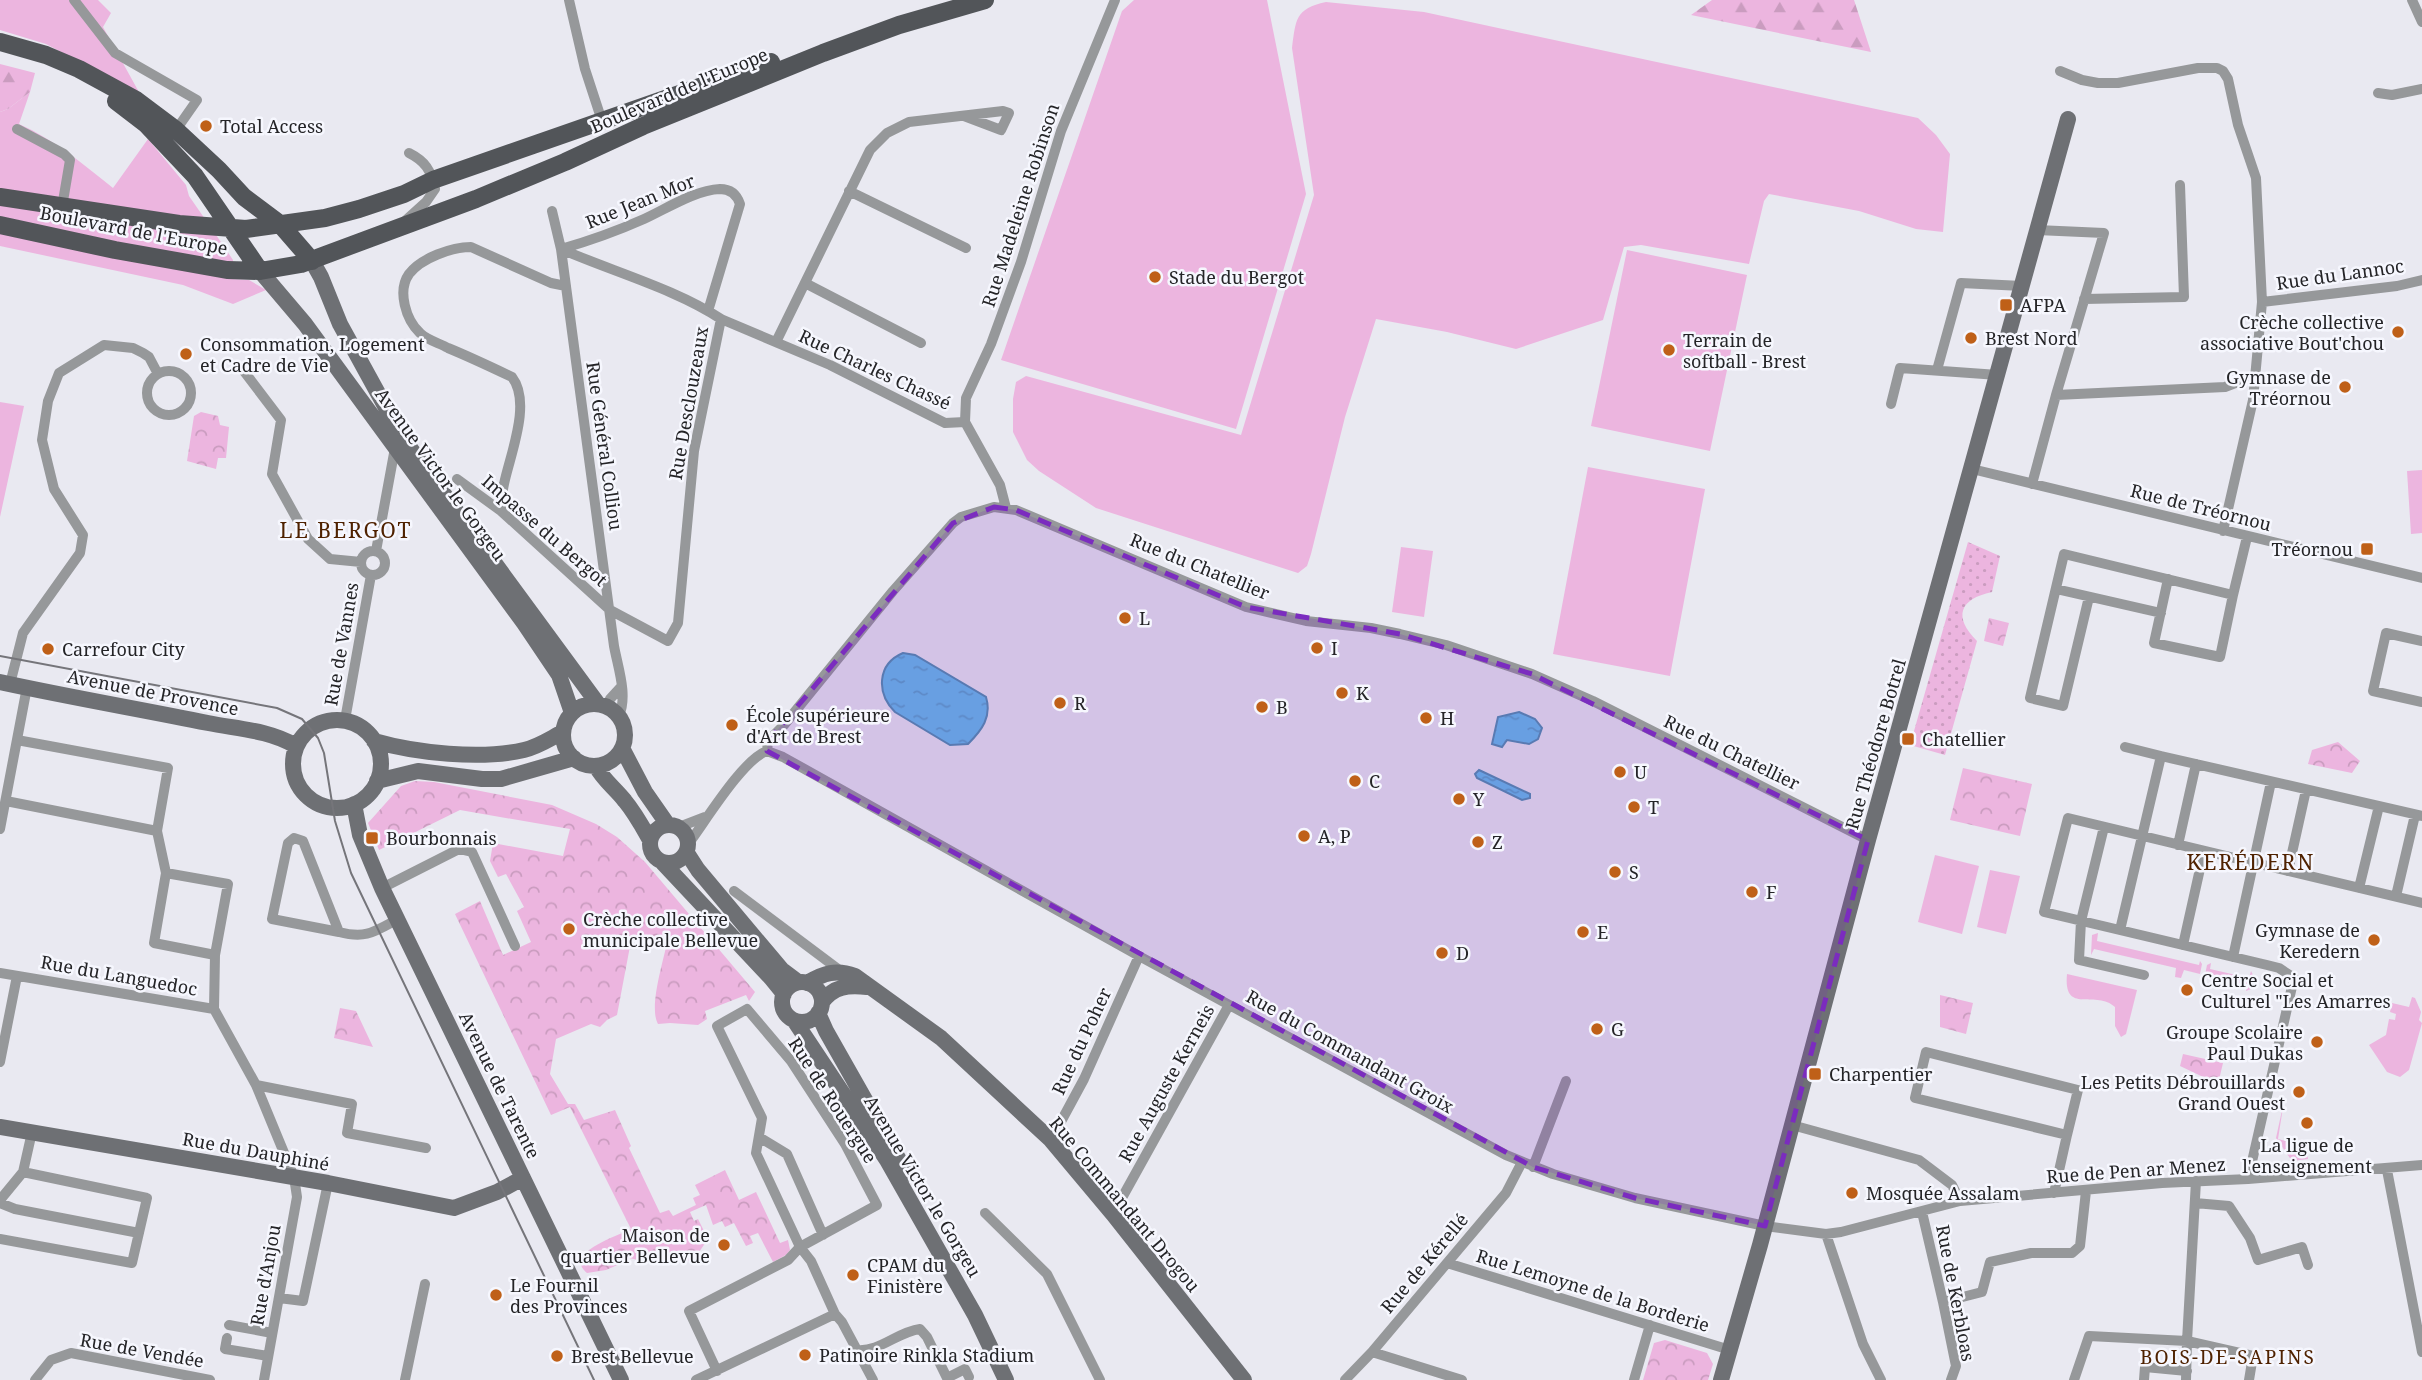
<svg xmlns="http://www.w3.org/2000/svg" width="2422" height="1380" font-family="'Noto Serif',serif">
  <style>
    .grass { fill: #ecb5df }
    .forest { fill: url(#forest-firs) }
    .park { fill: url(#park-crowns) }
    .garden { fill: url(#garden-dots) }
    .water { fill: url(#water-ripples); stroke: #508eb0; stroke-width: 2 }
    .lines { fill: none; stroke-linecap: round; stroke-linejoin: round }
    .street { stroke: #96989a; stroke-width: 10 }
    .secondary { stroke: #6e7074; stroke-width: 16 }
    .primary { stroke: #525559; stroke-width: 18 }
    .tram { stroke: #75757a; stroke-width: 2 }
    .marked { fill: #7b2cbf; fill-opacity: 0.2; stroke: #7b2cbf; stroke-width: 5; stroke-dasharray: 14 9; stroke-linejoin: round }
    .poi-dot { fill: #bf6018; stroke: #f6f7fe; stroke-width: 2.5 }
    .labels { text-anchor: middle; dominant-baseline: central; stroke-width: 5; stroke-linejoin: round; paint-order: stroke }
    .street-label { font-size: 18px; fill: #242427; stroke: #f6f7fe }
    .poi-label { font-size: 18px; fill: #242427; stroke: #f6f7fe; text-anchor: start }
    .neighbourhood-label { font-size: 19px; letter-spacing: 2px; fill: #4f2201; stroke: #f6f7fe }
    .quarter-label { font-size: 21px; letter-spacing: 2px; fill: #4f2201; stroke: #f6f7fe }
  </style>
  <defs>
    <pattern id="forest-firs" width="22" height="20" patternUnits="userSpaceOnUse" patternTransform="scale(1.75)"><rect width="22" height="20" fill="#ecb5df"/><path d="M5 1l3.5 6h-7zM16 11l3.5 6h-7z" fill="#ca9cbf"/></pattern>
    <pattern id="park-crowns" width="20" height="18" patternUnits="userSpaceOnUse" patternTransform="scale(1.75)"><rect width="20" height="18" fill="#ecb5df"/><path d="M2 6a3 3 0 1 1 6 0M12 15a3 3 0 1 1 6 0" fill="none" stroke="#ca9cbf"/></pattern>
    <pattern id="garden-dots" width="8" height="8" patternUnits="userSpaceOnUse" patternTransform="scale(1.75)"><rect width="8" height="8" fill="#ecb5df"/><path d="M2 2h.1M6 6h.1" fill="none" stroke="#ca9cbf" stroke-width="1.8" stroke-linecap="round"/></pattern>
    <pattern id="water-ripples" width="26" height="14" patternUnits="userSpaceOnUse" patternTransform="scale(1.75)"><rect width="26" height="14" fill="#63bceb"/><path d="M2 4q2-2 4 0t4 0M15 11q2-2 4 0t4 0" fill="none" stroke="#56a1ca"/></pattern>
  </defs>
  <rect width="100%" height="100%" fill="#e9e9f1"/>
  <path class="grass" d="M0 0H98L111 13 103 27 140 94 46 44 0 30Z
    M1134 0H1267L1306 194 1236 429 1001 360 1122 11Z
    M1326 2 1424 12 1918 118 1936 135 1950 154 1943 232 1916 229 1859 211 1769 194 1764 201 1749 264 1641 245 1624 247 1603 320 1516 349 1447 332 1376 319 1345 417 1311 554 1307 566 1298 573 1096 508 1039 471 1027 460 1013 432V399L1016 382 1026 376 1241 435 1314 195 1292 48C1296 19 1295 9 1326 2Z
    M30 92 19 124C55 140 83 164 113 188L148 139 186 185 189 196 223 245 233 260 232 279 249 280 266 290 233 304 183 285 0 246V112L8 109Z
    M1627 250 1747 275 1710 451 1591 426Z
    M0 402 24 406 0 517Z
    M1588 467 1705 489 1670 676 1553 654Z
    M2422 470V533L2411 534 2407 471Z
    M1401 547 1433 551 1424 617 1392 612Z
    M1935 855 1979 866 1962 934 1918 922Z
    M1990 870 2020 876 2006 934 1977 927Z
    M2098 933 2097 941 2199 965 2200 961 2202 964 2200 974 2184 970 2181 978 2175 977 2176 968 2094 949 2091 955 2092 935Z
    M2211 963 2210 969 2249 978 2251 971 2255 979 2251 989 2246 991 2247 985 2205 975 2207 965Z
    M2067 974 2137 990 2126 1034 2121 1037 2115 1026V1007C2095 989 2063 1016 2067 974Z
    M2412 997 2415 998 2421 1012 2419 1020 2422 1023 2409 1070 2400 1077 2387 1072 2369 1045 2386 1035 2389 1019 2395 1020 2396 1014 2390 1012 2392 1003 2409 1007Z
    M2284 1101 2278 1139 2306 1146 2308 1159 2292 1161 2276 1138Z"/>
  <path class="forest" d="M1712 0H1854L1871 52 1691 15Z
    M0 64 35 73 30 92 8 109 0 112Z"/>
  <path class="park" d="M201 412 218 416 220 425 229 427 226 458H218L216 469 187 461 194 416Z
    M1989 618 2009 623 2003 646 1984 641Z
    M2338 742 2360 761 2352 773 2308 764 2312 750Z
    M1963 768 2032 784 2020 836 1950 820Z
    M415 781 434 782 552 805 596 824 617 837 645 862 755 992 749 1001 746 995 705 1011 707 1019 698 1025 670 1023 658 1024C649 1008 662 966 666 947L631 941 617 1015 607 1020 600 1027 591 1024 556 1039 550 1074 568 1104H575L584 1120 615 1110 631 1146 629 1148 660 1213 669 1210 673 1216 696 1205 693 1198 700 1195 695 1185 725 1170 739 1200 756 1192 780 1243 788 1240 790 1250 786 1255 773 1262 758 1233 750 1236 753 1243 746 1246 734 1223 725 1227 722 1221 713 1225 706 1205 690 1212 694 1221 698 1219 708 1239 697 1255V1260L651 1263 625 1257 622 1263 606 1270 587 1273C562 1253 618 1236 631 1229L570 1107 551 1115 455 914 480 901 503 955 531 942 517 911 524 907 506 874 498 877 490 861 493 843 563 856 570 829 460 810 379 850 368 823 401 786Z
    M1940 995 1973 1003 1966 1034 1940 1027Z
    M340 1008 356 1011 373 1047 334 1038Z
    M2183 1054 2223 1063 2218 1084 2180 1066Z
    M1665 1340 1707 1353 1713 1364 1708 1380H1643L1654 1343Z"/>
  <path class="garden" d="M1968 542 2000 556 1992 592C1959 599 1953 617 1977 641L1945 755 1910 745Z"/>
  <path class="water" d="M903 653 915 655 986 697C992 717 982 730 968 744L950 745 895 712C876 693 877 664 903 653Z
    M1519 712 1535 719 1542 728 1538 739 1529 744 1507 740 1502 747 1492 744 1498 717Z
    M1479 770 1530 794V798L1522 800 1477 778 1475 774Z"/>
  <g class="lines">
    <path class="street" d="M74 0 115 53 197 100 176 130
      M569 0 585 69 602 121
      M2412 0 2422 22
      M2060 71 2082 80 2098 83H2118L2198 68H2217L2223 71 2228 79 2238 125 2256 178 2262 302 2253 400 2223 531
      M2378 93 2392 95 2422 89
      M17 129 64 154 70 160 62 207
      M849 191 966 248
      M552 211 561 249 614 646C618 668 628 695 619 716
      M405 221 426 202 435 189C431 170 425 161 409 153
      M2037 230 2104 233 2056 395
      M561 249C611 271 676 289 721 319L830 365 945 423 965 422 1000 485 1006 508
      M561 249C589 241 617 231 644 219 666 209 695 190 720 189 731 189 737 195 740 204L708 311
      M805 283 921 343
      M2084 299 2184 297 2180 185
      M2262 302 2397 286 2422 280
      M776 342 870 150 887 133 909 122 1003 111 1009 113 1001 130 964 116
      M243 370 281 420 272 474 308 539 330 559 361 562
      M1937 370 1961 283 2022 286
      M147 393a22 22 0 1 1 44 0a22 22 0 1 1-44 0Z
      M1891 404 1900 368 1998 375
      M965 422 966 398 991 344 1021 262 1061 131 1115 0
      M1972 469 2422 578
      M457 479 501 511 610 610 668 641 678 623 694 451 721 319
      M2032 484 2056 395 2225 387 2256 375
      M501 511C502 502 502 492 504 484 510 455 532 403 512 377 491 367 470 357 448 348 439 343 427 340 420 333 406 320 397 291 409 274 421 258 452 247 471 247L551 283 566 286
      M361 563a12 12 0 1 1 24 0a12 12 0 1 1-24 0Z
      M376 551 395 448
      M2168 579 2154 643 2220 657 2233 595
      M2056 589 2161 613
      M2089 597 2063 706 2030 698 2064 554 2233 595 2247 537
      M2422 641 2386 633 2373 691 2422 702
      M10 684 23 633 80 553 83 535 54 489 42 440 48 401 59 373 104 345 133 348 143 353 149 357 158 374
      M607 706 610 699 621 687
      M345 720 371 575
      M17 740 168 768 157 831 166 873 154 943 215 955 214 1009
      M2125 747 2161 756
      M767 751 783 757 1139 956 1506 1155 1553 1174 1635 1198 1765 1226 1826 1234 1841 1232 1960 1201 2162 1183 2248 1179 2422 1165
      M767 751 768 741 784 725 893 591 953 523 961 517 994 507 1016 510 1246 607 1306 621 1371 628 1400 634 1446 645 1532 674 1593 701 1868 840
      M6 801 157 831
      M679 827 705 817
      M2104 827 2081 921 2079 960 2144 975
      M0 829 27 687
      M689 843C705 822 743 759 767 751
      M2178 845 2196 764
      M2288 871 2306 790
      M166 873 228 884 215 955
      M382 888 459 849 472 852 515 946
      M2359 888 2379 806
      M734 891 842 972
      M2396 896 2415 815
      M2120 930 2161 756 2422 816
      M339 932 272 919 288 843 294 838 303 841 339 932C366 939 374 932 398 919
      M2183 945 2204 851
      M2233 957 2271 782
      M0 973 214 1009 256 1085 294 1177 297 1197 264 1380
      M0 1062 17 976
      M256 1085 352 1104 347 1133 426 1148
      M1792 1125 1919 1160 1952 1185 1960 1201
      M759 1137 787 1154 823 1235
      M1051 1140 1084 1079 1139 956
      M1533 1167 1566 1081
      M2387 1170 2422 1352
      M2248 1179 2294 978 2279 968 2267 965 2044 912 2068 818 2422 903
      M2054 1193 2067 1135 1915 1098 1926 1052 2078 1090 2067 1135
      M0 1200 23 1172 32 1132
      M0 1203 15 1209 139 1233
      M2195 1203 2229 1206 2250 1238 2258 1260 2302 1247 2308 1265
      M1922 1212 1943 1302 1956 1366 1951 1380
      M985 1213 1047 1274 1100 1380
      M1113 1214 1229 1005
      M1826 1234 1863 1344 1881 1380
      M0 1239 132 1263 147 1198 23 1172
      M1447 1263 1730 1350
      M279 1298 303 1301 328 1183
      M1943 1302 1982 1292 1990 1262 2031 1253H2072L2080 1246 2086 1191
      M229 1325 272 1333
      M227 1338 225 1349 268 1356
      M857 1350C880 1352 897 1332 920 1329L927 1337 947 1378 965 1369 969 1377
      M1372 1352 1462 1380
      M717 1371 689 1311 788 1260 800 1247 877 1205 845 1144 791 1061 747 1009 717 1026 762 1118 756 1153 800 1247 811 1261 835 1314 842 1322 873 1380
      M35 1380 51 1360 71 1353 210 1380
      M405 1380 425 1284
      M696 1380 835 1314
      M1345 1380 1372 1352 1506 1193 1522 1162
      M1634 1380 1650 1325
      M2074 1380 2089 1336 2187 1341 2196 1181
      M2144 1380 2145 1367 2187 1371
      M2186 1380 2187 1341 2253 1356 2249 1380"/>
    <path class="secondary" d="M312 261 321 277 340 324 402 437 598 704
      M260 271 305 324 524 623 559 675 572 713
      M0 682C69 697 139 709 208 723 238 729 269 730 296 746
      M563 735a31 31 0 1 1 62 0a31 31 0 1 1-62 0Z
      M293 764a44 44 0 1 1 88 0a44 44 0 1 1-88 0Z
      M374 741C416 753 481 760 524 750 538 747 551 738 563 732
      M622 748 645 792 668 825
      M596 766C603 780 615 788 625 801 635 813 642 826 650 840
      M377 781 418 771 482 779H501L574 758
      M354 804 360 835 382 888 621 1380
      M650 844a19 19 0 1 1 38 0a19 19 0 1 1-38 0Z
      M687 853 698 870 782 970 798 982
      M663 863 771 978 784 994
      M782 1002a20 20 0 1 1 40 0a20 20 0 1 1-40 0Z
      M807 983C824 973 836 969 855 976L941 1038 1051 1140 1113 1214 1244 1380
      M822 1002C834 986 848 985 867 987
      M818 1013 826 1031 907 1174
      M794 1020 887 1160 975 1315 1006 1380
      M0 1127 328 1183 454 1208 497 1192 523 1178
      M1721 1380 1760 1245 1868 840 2068 119"/>
    <path class="primary" d="M0 42 46 55 79 69 136 100 176 130 219 170 244 197 280 224 312 261
      M116 101 146 124 195 176 260 271
      M0 197 179 224 246 229 325 218 359 209 404 194 433 180 771 62
      M0 225 115 250 227 270 260 271 301 264 476 199 565 162 643 126 823 53 899 25 985 0"/>
    <path class="tram" d="M0 656 277 708 302 719 318 738 324 753 335 821 351 873 594 1380"/>
  </g>
  <path class="marked" d="M994 507 1016 510 1246 607 1400 634 1532 674 1868 840 1765 1226 1635 1198 1533 1167 767 751 768 741 953 523Z"/>
  <g class="poi-dot">
    <circle cx="206" cy="126" r="7"/>
    <circle cx="1155" cy="277" r="7"/>
    <rect x="1999" y="298" width="14" height="14" rx="3.5"/>
    <circle cx="2398" cy="332" r="7"/>
    <circle cx="1971" cy="338" r="7"/>
    <circle cx="1669" cy="350" r="7"/>
    <circle cx="186" cy="354" r="7"/>
    <circle cx="2345" cy="387" r="7"/>
    <rect x="2360" y="542" width="14" height="14" rx="3.5"/>
    <circle cx="1125" cy="618" r="7"/>
    <circle cx="1317" cy="648" r="7"/>
    <circle cx="48" cy="649" r="7"/>
    <circle cx="1342" cy="693" r="7"/>
    <circle cx="1060" cy="703" r="7"/>
    <circle cx="1262" cy="707" r="7"/>
    <circle cx="1426" cy="718" r="7"/>
    <circle cx="732" cy="725" r="7"/>
    <rect x="1901" y="732" width="14" height="14" rx="3.5"/>
    <circle cx="1620" cy="772" r="7"/>
    <circle cx="1355" cy="781" r="7"/>
    <circle cx="1459" cy="799" r="7"/>
    <circle cx="1634" cy="807" r="7"/>
    <circle cx="1304" cy="836" r="7"/>
    <rect x="365" y="831" width="14" height="14" rx="3.5"/>
    <circle cx="1478" cy="842" r="7"/>
    <circle cx="1615" cy="872" r="7"/>
    <circle cx="1752" cy="892" r="7"/>
    <circle cx="569" cy="929" r="7"/>
    <circle cx="1583" cy="932" r="7"/>
    <circle cx="2374" cy="940" r="7"/>
    <circle cx="1442" cy="953" r="7"/>
    <circle cx="2187" cy="990" r="7"/>
    <circle cx="1597" cy="1029" r="7"/>
    <circle cx="2317" cy="1042" r="7"/>
    <rect x="1808" y="1067" width="14" height="14" rx="3.5"/>
    <circle cx="2299" cy="1092" r="7"/>
    <circle cx="2307" cy="1123" r="7"/>
    <circle cx="1852" cy="1193" r="7"/>
    <circle cx="724" cy="1245" r="7"/>
    <circle cx="853" cy="1275" r="7"/>
    <circle cx="496" cy="1295" r="7"/>
    <circle cx="805" cy="1355" r="7"/>
    <circle cx="557" cy="1356" r="7"/>
  </g>
  <g class="labels">
    <g class="street-label">
      <text transform="translate(679 90) rotate(-23)">Boulevard de l'Europe</text>
      <text transform="translate(640 201) rotate(-22)">Rue Jean Mor</text>
      <text transform="translate(1020 205) rotate(-72)">Rue Madeleine Robinson</text>
      <text transform="translate(134 230) rotate(11)">Boulevard de l'Europe</text>
      <text transform="translate(2340 274) rotate(-8)">Rue du Lannoc</text>
      <text transform="translate(875 369) rotate(25)">Rue Charles Chassé</text>
      <text transform="translate(688 403) rotate(-80)">Rue Desclouzeaux</text>
      <text transform="translate(605 446) rotate(82)">Rue Général Colliou</text>
      <text transform="translate(441 474) rotate(54)">Avenue Victor le Gorgeu</text>
      <text transform="translate(2201 507) rotate(14)">Rue de Tréornou</text>
      <text transform="translate(545 530) rotate(41)">Impasse du Bergot</text>
      <text transform="translate(1200 566) rotate(22)">Rue du Chatellier</text>
      <text transform="translate(341 644) rotate(-80)">Rue de Vannes</text>
      <text transform="translate(153 692) rotate(11)">Avenue de Provence</text>
      <text transform="translate(1875 744) rotate(-74)">Rue Théodore Botrel</text>
      <text transform="translate(1732 752) rotate(26)">Rue du Chatellier</text>
      <text transform="translate(119 975) rotate(10)">Rue du Languedoc</text>
      <text transform="translate(1081 1041) rotate(-65)">Rue du Poher</text>
      <text transform="translate(1350 1051) rotate(29)">Rue du Commandant Groix</text>
      <text transform="translate(1166 1083) rotate(-61)">Rue Auguste Kerneis</text>
      <text transform="translate(500 1085) rotate(64)">Avenue de Tarente</text>
      <text transform="translate(833 1100) rotate(57)">Rue de Rouergue</text>
      <text transform="translate(256 1151) rotate(10)">Rue du Dauphiné</text>
      <text transform="translate(2136 1170) rotate(-4)">Rue de Pen ar Menez</text>
      <text transform="translate(923 1186) rotate(59)">Avenue Victor le Gorgeu</text>
      <text transform="translate(1125 1204) rotate(50)">Rue Commandant Drogou</text>
      <text transform="translate(1424 1263) rotate(-50)">Rue de Kérellé</text>
      <text transform="translate(265 1275) rotate(-80)">Rue d'Anjou</text>
      <text transform="translate(1593 1290) rotate(17)">Rue Lemoyne de la Borderie</text>
      <text transform="translate(1956 1293) rotate(79)">Rue de Kerbloas</text>
      <text transform="translate(142 1350) rotate(10)">Rue de Vendée</text>
    </g>
    <g class="poi-label">
      <text x="220" y="126">Total Access</text>
      <text x="1169" y="277">Stade du Bergot</text>
      <text x="2020" y="305">AFPA</text>
      <text x="2384" y="322" text-anchor="end">Crèche collective<tspan x="2384" dy="21">associative Bout'chou</tspan></text>
      <text x="1985" y="338">Brest Nord</text>
      <text x="1683" y="340">Terrain de<tspan x="1683" dy="21">softball - Brest</tspan></text>
      <text x="200" y="344">Consommation, Logement<tspan x="200" dy="21">et Cadre de Vie</tspan></text>
      <text x="2331" y="377" text-anchor="end">Gymnase de<tspan x="2331" dy="21">Tréornou</tspan></text>
      <text x="2353" y="549" text-anchor="end">Tréornou</text>
      <text x="1139" y="618">L</text>
      <text x="1331" y="648">I</text>
      <text x="62" y="649">Carrefour City</text>
      <text x="1356" y="693">K</text>
      <text x="1074" y="703">R</text>
      <text x="1276" y="707">B</text>
      <text x="746" y="715">École supérieure<tspan x="746" dy="21">d'Art de Brest</tspan></text>
      <text x="1440" y="718">H</text>
      <text x="1922" y="739">Chatellier</text>
      <text x="1634" y="772">U</text>
      <text x="1369" y="781">C</text>
      <text x="1473" y="799">Y</text>
      <text x="1648" y="807">T</text>
      <text x="1318" y="836">A, P</text>
      <text x="386" y="838">Bourbonnais</text>
      <text x="1492" y="842">Z</text>
      <text x="1629" y="872">S</text>
      <text x="1766" y="892">F</text>
      <text x="583" y="919">Crèche collective<tspan x="583" dy="21">municipale Bellevue</tspan></text>
      <text x="2360" y="930" text-anchor="end">Gymnase de<tspan x="2360" dy="21">Keredern</tspan></text>
      <text x="1597" y="932">E</text>
      <text x="1456" y="953">D</text>
      <text x="2201" y="980">Centre Social et<tspan x="2201" dy="21">Culturel "Les Amarres</tspan></text>
      <text x="1611" y="1029">G</text>
      <text x="2303" y="1032" text-anchor="end">Groupe Scolaire<tspan x="2303" dy="21">Paul Dukas</tspan></text>
      <text x="1829" y="1074">Charpentier</text>
      <text x="2285" y="1082" text-anchor="end">Les Petits Débrouillards<tspan x="2285" dy="21">Grand Ouest</tspan></text>
      <text x="2307" y="1145" text-anchor="middle">La ligue de<tspan x="2307" dy="21">l'enseignement</tspan></text>
      <text x="1866" y="1193">Mosquée Assalam</text>
      <text x="710" y="1235" text-anchor="end">Maison de<tspan x="710" dy="21">quartier Bellevue</tspan></text>
      <text x="867" y="1265">CPAM du<tspan x="867" dy="21">Finistère</tspan></text>
      <text x="510" y="1285">Le Fournil<tspan x="510" dy="21">des Provinces</tspan></text>
      <text x="819" y="1355">Patinoire Rinkla Stadium</text>
      <text x="571" y="1356">Brest Bellevue</text>
    </g>
    <g class="neighbourhood-label">
      <text x="2228" y="1357">BOIS-DE-SAPINS</text>
    </g>
    <g class="quarter-label">
      <text x="346" y="530">LE BERGOT</text>
      <text x="2251" y="862">KERÉDERN</text>
    </g>
  </g>
</svg>
